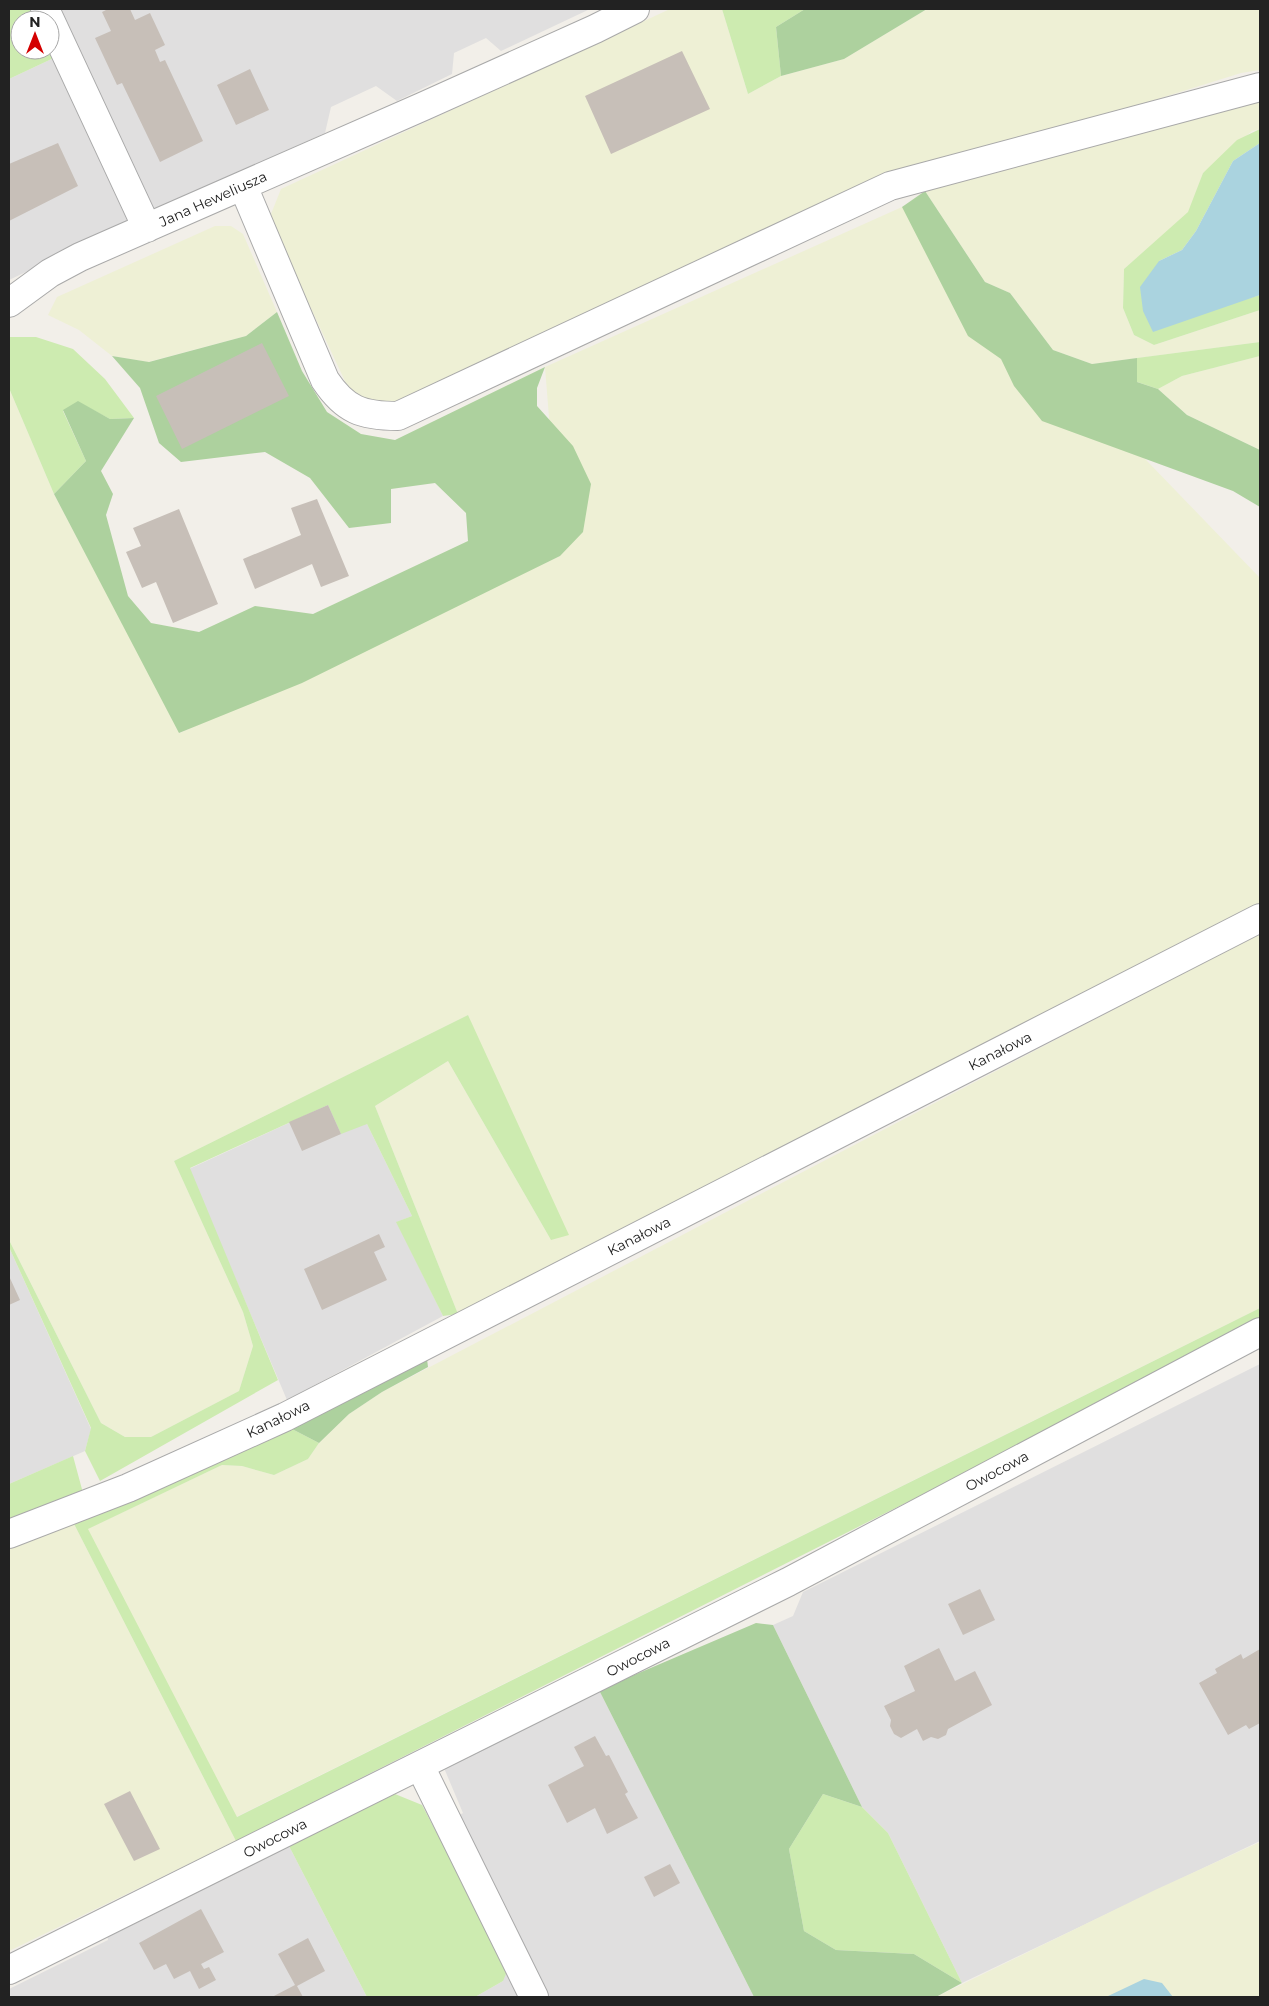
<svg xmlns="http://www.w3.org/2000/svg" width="1269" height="2006" font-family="Montserrat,sans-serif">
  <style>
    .residential { fill: #e0dfdf }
    .farmland { fill: #eef0d5 }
    .grass { fill: #cdebb0; fill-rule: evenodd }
    .forest { fill: #add19e }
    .water { fill: #aad3df }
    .building { fill: #c7bfb8 }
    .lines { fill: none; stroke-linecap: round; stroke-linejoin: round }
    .minor-casing { stroke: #a9a9a9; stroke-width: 30 }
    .minor { stroke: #fff; stroke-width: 28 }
    .labels { text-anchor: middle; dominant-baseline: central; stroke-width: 4; stroke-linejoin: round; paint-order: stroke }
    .street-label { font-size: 14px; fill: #222; stroke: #fff }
  </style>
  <rect width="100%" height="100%" fill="#f2efe9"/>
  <path class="residential" d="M55 9H590L501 51 486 38 454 53 452 74 397 101 376 86 331 107 325 133 149 213Z
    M58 56 131 222 9 280V79Z
    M328 1105 367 1124 412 1216 397 1222 443 1316 287 1400 189 1169Z
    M9 1247 91 1429 85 1451 9 1484Z
    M1260 1364V1841L962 1983 888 1833 862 1807 773 1625 793 1616 803 1592Z
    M599 1690 754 1997H475L503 1981 435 1829 463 1813 444 1768Z
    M289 1846 367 1997H9V1989L108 1940 107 1934Z"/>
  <path class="farmland" d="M670 9H722L748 94 781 76 844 59 927 9H1260V70L1241 73 853 194 387 405 351 394 269 219 281 189Z
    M1260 100V129L1252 131 1203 173 1189 212 1124 269 1123 308 1134 335 1154 345 1260 310V342L1092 364 1053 350 1010 293 985 282 925 191Z
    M902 207 1260 578V903L458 1314 375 1106 448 1061 551 1240 468 1015 174 1161 243 1312 253 1346 239 1391 151 1437H125L101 1423 9 1240V388L54 494 180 733 560 556 545 367Z
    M215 226H231L243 234 277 312 246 336 148 362 112 356 79 330 48 315 57 297Z
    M1260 356V450L1187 415 1158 389 1182 376Z
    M1260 933V1308L236 1817 87 1529 222 1465 242 1466 274 1475 308 1459 319 1443 349 1414 382 1392Z
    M71 1518 236 1841 9 1951V1548Z
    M1260 1842V1997H936L1155 1890Z"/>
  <path class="grass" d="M9 9H55L58 56 9 79ZM20 20H50V50H20Z
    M722 9H805L776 27 781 76 748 94Z
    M1260 129V143L1233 161 1196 231 1182 250 1159 261 1243 300 1260 295V310L1154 345 1134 335 1123 308 1124 269 1188 212 1203 173 1237 140Z
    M9 337H36L73 349 105 379 134 418 110 419 78 402 63 411 86 461 54 494 9 388Z
    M1260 342V356L1182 376 1158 389 1137 382V358Z
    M468 1015 569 1235 551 1240 448 1061 375 1106 458 1314 443 1316 396 1222 412 1216 367 1124 341 1134 328 1105 190 1168 278 1380 100 1481 85 1451 91 1428 9 1247V1240L101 1423 125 1437H151L239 1391 253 1346 243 1312 174 1161Z
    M1260 1308V1324L236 1841 71 1518 292 1429 319 1443 308 1459 274 1475 242 1466 222 1465 88 1529 237 1817Z
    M73 1456 83 1493 9 1526V1484Z
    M395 1794 422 1805 508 1969 503 1981 475 1997H367L289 1846Z
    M823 1794 862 1807 888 1833 962 1983 914 1954 836 1950 804 1931 789 1849Z"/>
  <path class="forest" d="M805 9H927L844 59 781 76 776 27Z
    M925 191 985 282 1010 293 1053 350 1092 364 1137 358V382L1158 389 1187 415 1260 450V507L1233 491 1042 421 1014 386 1001 359 968 336 902 207Z
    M277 312 302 371 327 412 361 434 395 440 545 367 537 388V406L573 446 591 484 583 532 560 556 302 683 179 733 54 494 86 461 63 410 78 401 110 419 134 418 101 471 113 494 106 515 128 596 151 623 199 632 255 606 313 614 468 541 466 513 435 483 391 489V523L349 528 310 478 265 452 181 462 159 443 140 388 112 356 149 362 246 336Z
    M427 1359 428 1367 382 1392 349 1414 319 1443 292 1429Z
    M756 1623 773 1625 862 1807 823 1794 789 1849 804 1931 836 1950 914 1954 962 1983 936 1997H754L599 1690Z"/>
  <path class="water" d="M1260 143V295L1153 332 1143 311 1140 287 1159 261 1182 250 1196 231 1233 161Z
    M1144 1979 1162 1983 1173 1997H1106Z"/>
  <path class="building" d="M108 9H130L135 20 150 13 165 45 155 50 160 62 165 60 203 141 160 162 122 83 117 85 95 38 111 31 102 12Z
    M682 51 710 109 611 154 585 96Z
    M250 69 269 110 236 125 217 85Z
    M58 143 78 186 9 221V164Z
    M262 343 289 396 182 449 156 396Z
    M317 499 349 576 321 587 312 564 255 589 243 559 301 535 291 508Z
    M179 509 218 604 173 623 156 582 142 588 126 552 141 546 133 528Z
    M328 1105 341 1134 302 1151 289 1122Z
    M379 1234 385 1247 374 1252 387 1280 322 1310 304 1269Z
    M9 1276 20 1300 9 1305Z
    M980 1589 995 1620 963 1635 948 1604Z
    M939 1648 955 1681 975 1671 992 1705 948 1729 946 1735 938 1739 931 1737 923 1741 917 1729 901 1738 894 1734 890 1726 891 1720 884 1706 915 1691 904 1666Z
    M1260 1649V1723L1249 1729 1246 1725 1228 1735 1199 1683 1217 1673 1215 1669 1241 1654 1243 1659Z
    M595 1736 606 1756 609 1755 628 1792 625 1794 638 1818 607 1834 595 1808 567 1823 548 1785 584 1766 574 1747Z
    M130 1791 160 1849 134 1861 104 1804Z
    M670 1864 680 1883 654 1897 644 1877Z
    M201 1909 224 1952 201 1964 204 1969 209 1967 216 1980 199 1989 190 1971 174 1979 166 1964 154 1970 139 1943Z
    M308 1938 325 1971 297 1986 303 1997H272L295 1985 278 1954Z"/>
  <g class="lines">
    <defs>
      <path id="minor" d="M45 9 147 228
        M243 186 325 380C345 410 362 416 398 416L890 186 1260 87
        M9 303 50 273 80 257 424 106 595 29 635 9
        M9 1534 128 1488 285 1417 1260 918
        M420 1766 534 1997
        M9 1970 788 1582 1260 1332"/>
    </defs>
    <use href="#minor" class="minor-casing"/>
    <use href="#minor" class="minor"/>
  </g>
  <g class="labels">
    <g class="street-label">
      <text transform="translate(213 199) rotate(-24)">Jana Heweliusza</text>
      <text transform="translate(1000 1051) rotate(-27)">Kanałowa</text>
      <text transform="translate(639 1236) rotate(-27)">Kanałowa</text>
      <text transform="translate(278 1419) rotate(-26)">Kanałowa</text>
      <text transform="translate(997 1471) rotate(-28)">Owocowa</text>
      <text transform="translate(638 1657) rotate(-27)">Owocowa</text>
      <text transform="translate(275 1838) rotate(-27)">Owocowa</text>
    </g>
  </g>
  <rect width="1269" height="2006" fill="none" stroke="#222222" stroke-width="20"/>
  <g transform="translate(35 35)"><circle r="24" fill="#ffffff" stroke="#a7a7a7"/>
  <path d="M0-4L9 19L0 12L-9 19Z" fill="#d40000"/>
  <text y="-8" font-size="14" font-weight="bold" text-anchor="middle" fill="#222222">N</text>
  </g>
</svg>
